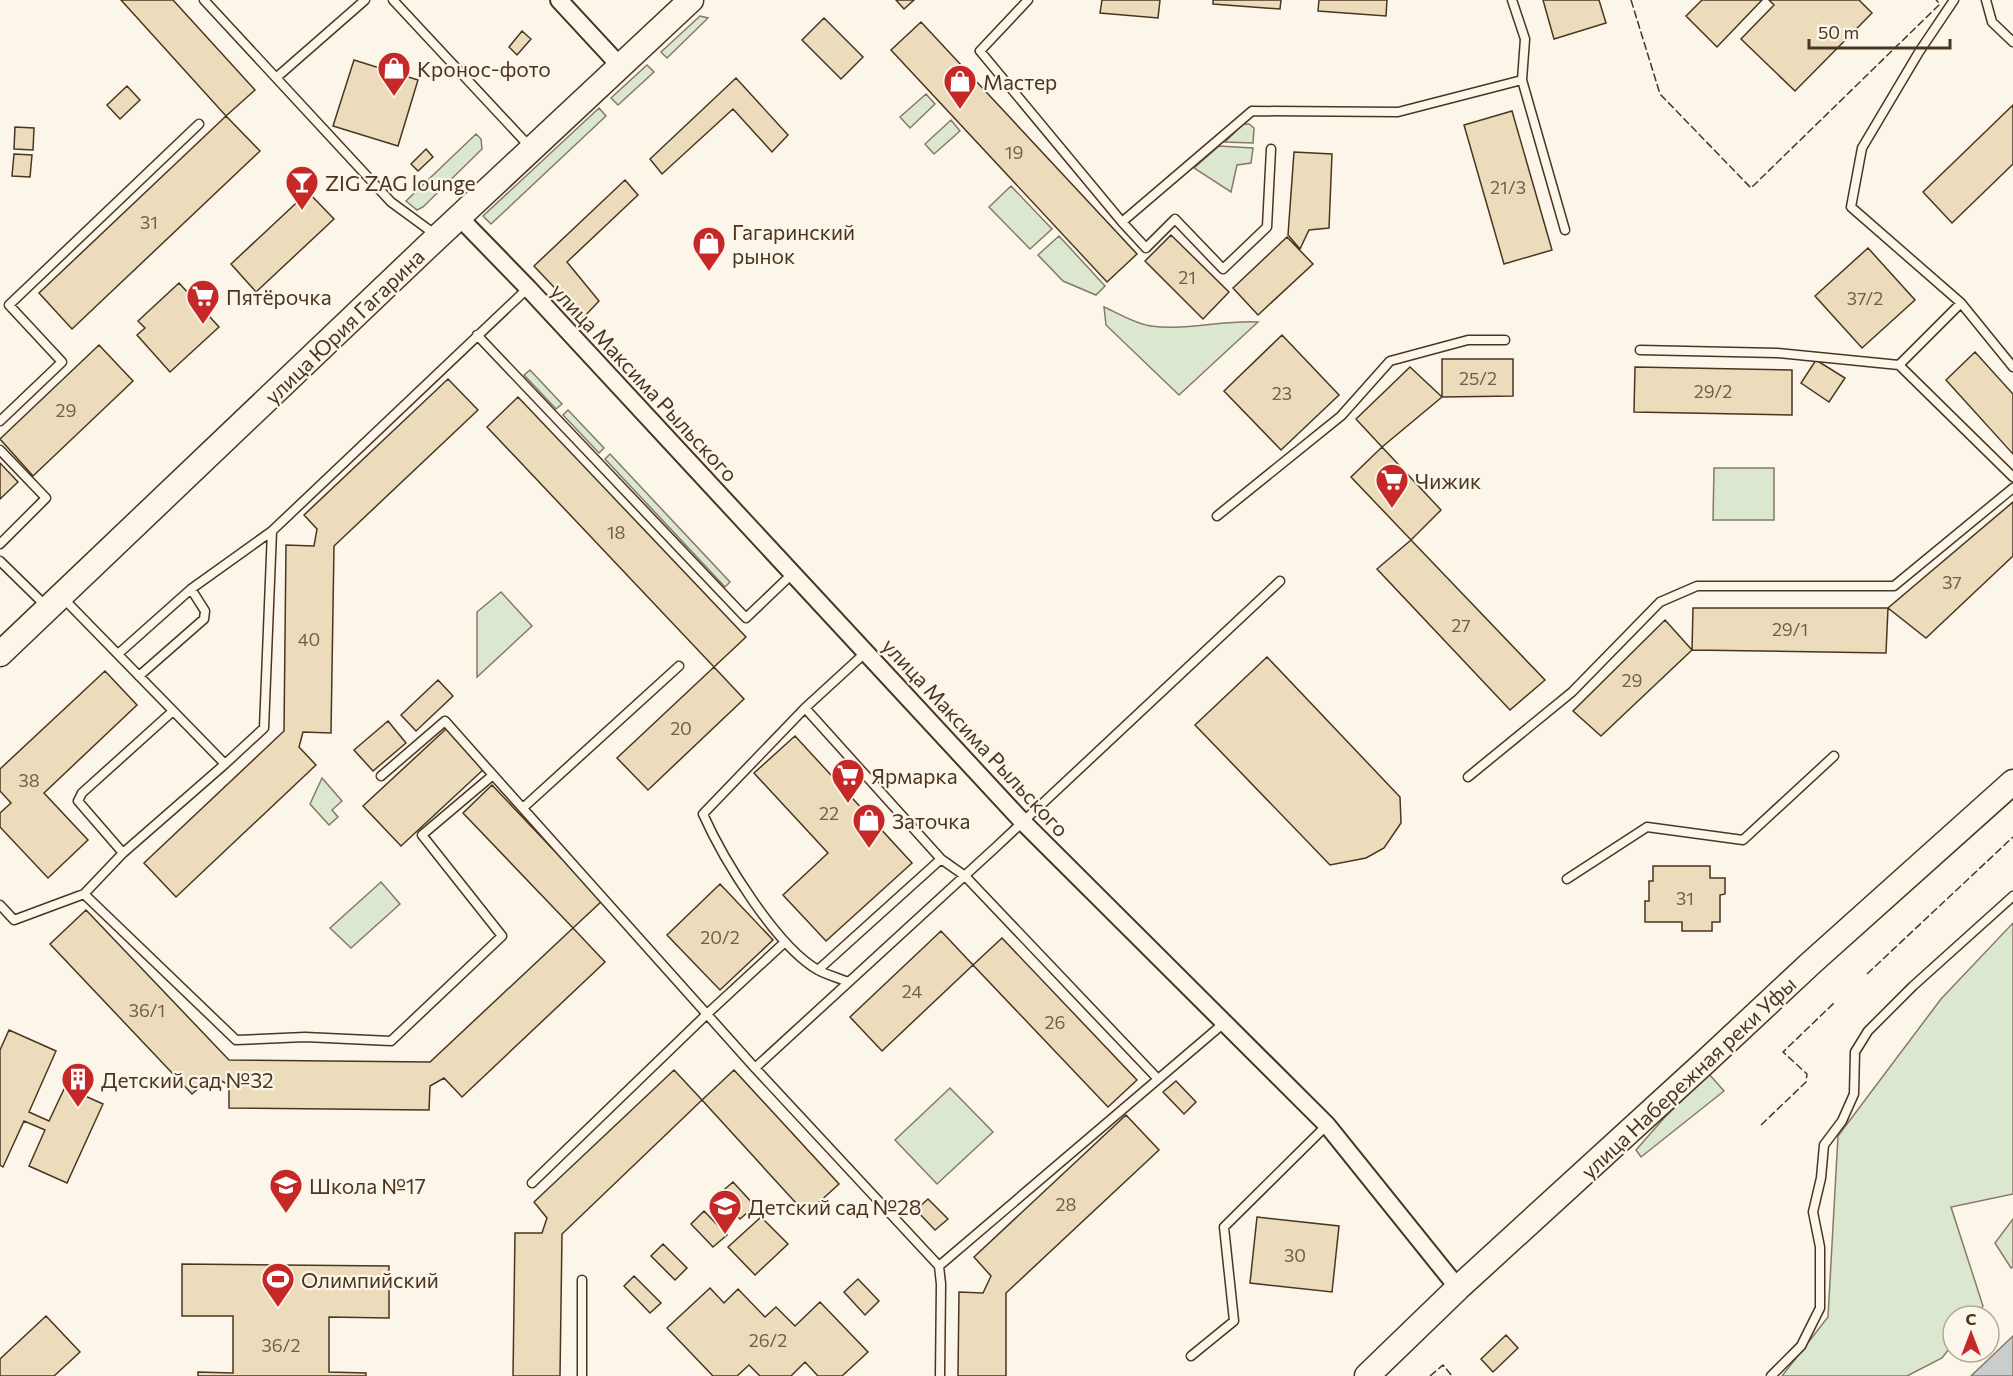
<svg xmlns="http://www.w3.org/2000/svg" width="2013" height="1376" font-family="Commissioner,sans-serif">
  <style>
    .green { fill: #dce7d0; stroke: #887966; stroke-width: 1.5 }
    .water { fill: #c9cecd; stroke: #887966; stroke-width: 1.5 }
    .building { fill: #ecdcbc; stroke: #4a3520; stroke-width: 1.5 }
    .lines { fill: none; stroke-linecap: round; stroke-linejoin: round }
    .lane-casing { stroke: #4a3520; stroke-width: 11 }
    .street-casing { stroke: #4a3520; stroke-width: 20 }
    .secondary-casing { stroke: #4a3520; stroke-width: 27 }
    .lane { stroke: #fbf6e9; stroke-width: 8 }
    .street { stroke: #fbf6e9; stroke-width: 16 }
    .secondary { stroke: #fbf6e9; stroke-width: 24 }
    .fence { stroke: #4a3520; stroke-width: 1.5; stroke-dasharray: 8 3; stroke-linecap: butt }
    .labels { text-anchor: middle; dominant-baseline: central; stroke-width: 4.5; stroke-linejoin: round; paint-order: stroke }
    .number-label { font-size: 18px; fill: #725f47 }
    .poi-label { font-size: 21px; fill: #4a3520; stroke: #fbf6e9; text-anchor: start }
    .street-label { font-size: 21px; fill: #4a3520; stroke: #fbf6e9 }
  </style>
  <rect width="100%" height="100%" fill="#fbf6e9"/>
  <path class="green" d="M700 16 708 18 667 58 661 52Z
    M647 65 654 72 618 105 611 98Z
    M926 94 935 104 910 128 900 117Z
    M599 108 606 116 491 224 483 216Z
    M951 120 960 131 934 154 925 144Z
    M1243 124H1249L1254 128 1253 143 1225 142Z
    M476 134 481 139 482 149 423 207 417 210 406 201Z
    M1219 146 1253 148 1251 163 1237 165 1231 192 1194 168Z
    M1011 186 1052 229 1030 249 989 207Z
    M1059 236 1105 286 1096 295 1063 281 1038 255Z
    M1104 307C1118 313 1135 324 1151 326 1184 331 1223 320 1258 322L1179 395 1106 325Z
    M530 370 562 404 556 409 524 375Z
    M568 410 604 448 599 453 563 415Z
    M610 454 730 582 725 587 605 459Z
    M1714 468H1774V520H1713Z
    M501 592 532 626 477 677V612Z
    M322 778 342 801 332 810 338 817 329 825 310 804Z
    M381 882 400 904 351 948 330 928Z
    M2013 923V1194L1951 1207 1983 1306 1975 1316H1953V1344L1942 1358 1907 1376H1782L1828 1317 1838 1136 1941 999Z
    M1709 1074 1724 1091 1641 1157 1636 1150 1664 1118Z
    M950 1088 993 1132 937 1184 895 1140Z
    M2013 1219V1267L2011 1268 1995 1243Z"/>
  <path class="water" d="M2013 1336V1376H1971Z"/>
  <path class="building" d="M121 0H173L255 90 226 116Z
    M896 0H914L904 9Z
    M1102 0H1160L1158 18 1100 13Z
    M1213 0H1281L1280 9 1213 4Z
    M1319 0H1387L1386 16 1318 11Z
    M1543 0H1599L1606 23 1554 39Z
    M1702 0H1762L1717 47 1686 16Z
    M1769 0H1859L1872 13 1795 91 1741 39 1774 5Z
    M824 18 863 57 841 79 802 40Z
    M921 22 1137 254 1107 282 891 50Z
    M522 31 531 39 517 55 509 47Z
    M354 60 418 80 398 146 333 126Z
    M736 78 788 135 772 152 733 109 662 174 650 159Z
    M127 86 140 100 120 119 107 105Z
    M2013 105V164L1952 223 1923 192Z
    M1512 111 1552 250 1504 264 1464 125Z
    M226 116 260 151 72 329 39 293Z
    M15 127 34 128 33 150 14 149Z
    M426 149 433 157 418 171 411 164Z
    M1294 152 1332 154 1329 228 1309 230 1300 249 1288 235Z
    M14 154 32 155 30 177 12 176Z
    M625 180 638 195 567 262 599 301 583 318 534 266Z
    M308 192 334 219 256 292 231 264Z
    M1171 235 1229 292 1203 319 1145 261Z
    M1287 237 1313 264 1258 315 1233 288Z
    M1868 248 1915 300 1862 348 1815 296Z
    M179 283 219 327 170 372 137 335 145 328 138 321Z
    M1282 335 1339 395 1281 450 1224 391Z
    M99 345 133 381 33 476 0 439Z
    M1975 352 2013 394V454L1946 380Z
    M1442 359H1513V396L1442 397Z
    M1816 360 1845 378 1829 402 1801 383Z
    M1410 367 1442 397 1382 447 1356 419Z
    M1635 367 1792 370V415L1634 412Z
    M448 379 478 410 334 546 331 733 303 732 299 747 316 765 176 897 144 863 284 731 286 545 314 546 317 529 304 515Z
    M518 397 746 637 714 667 487 427Z
    M1382 447 1441 510 1411 540 1351 477Z
    M0 463 18 482 0 499Z
    M2013 502V556L1926 638 1888 608Z
    M1411 540 1545 680 1510 710 1377 569Z
    M1693 608H1888L1886 653 1692 650Z
    M1665 620 1692 650 1601 736 1573 711Z
    M1267 657 1400 797 1401 823 1384 848 1366 858 1330 865 1195 725Z
    M714 667 744 699 648 790 617 758Z
    M105 671 137 705 44 793 88 840 48 878 0 827V813L11 803 0 791V769Z
    M438 680 453 696 416 731 401 715Z
    M388 721 406 743 373 771 354 750Z
    M447 728 485 768 401 846 363 806Z
    M795 736 912 863 826 941 783 895 828 853 754 773Z
    M492 785 602 901 573 928 463 813Z
    M1653 866H1710V878H1725V894L1720 895V922H1712V931H1682V922H1645V901H1649V881H1653Z
    M720 884 773 940 720 990 667 935Z
    M86 910 229 1060 430 1062 573 928 605 962 462 1097 444 1078 430 1086 429 1110 229 1108V1085L212 1076 192 1094 50 944Z
    M941 931 973 965 882 1051 850 1017Z
    M1002 938 1137 1080 1108 1107 973 965Z
    M9 1030 56 1051 29 1112 49 1121 65 1087 103 1104 67 1183 29 1166 45 1130 24 1121 3 1167 0 1165V1050Z
    M674 1070 702 1100 562 1234 560 1376H513L515 1233H542L547 1218 534 1202Z
    M734 1070 839 1184 806 1214 702 1100Z
    M1176 1081 1196 1102 1184 1114 1163 1092Z
    M1126 1115 1159 1150 1006 1293V1376H958L959 1292 983 1293 991 1276 974 1257Z
    M733 1182 755 1206 740 1219 718 1195Z
    M928 1199 948 1219 935 1230 916 1210Z
    M704 1211 727 1235 713 1247 691 1224Z
    M761 1217 788 1244 755 1275 728 1247Z
    M1257 1217 1339 1226 1332 1292 1250 1283Z
    M663 1244 687 1268 675 1280 651 1256Z
    M182 1264 389 1266V1318L329 1317V1372L366 1373V1376H198V1372L233 1373V1316H182Z
    M634 1276 661 1303 650 1313 624 1286Z
    M858 1279 879 1301 865 1315 844 1292Z
    M710 1288 724 1303 738 1289 765 1317 776 1307 795 1326 820 1302 868 1352 842 1376H818L805 1362 791 1376H760L749 1365 737 1376H713L667 1328Z
    M46 1316 80 1352 54 1376H0V1359Z
    M1506 1335 1518 1348 1493 1372 1481 1359Z"/>
  <g class="lines">
    <defs>
      <path id="lane" d="M204 0 391 202 436 235
        M393 0 530 147
        M1028 0 980 51 1122 222 1146 248 1175 219 1223 269 1267 227 1271 149
        M1954 0 1919 52 1862 148 1851 207 1961 303 2013 367
        M1986 0 1992 22 2013 42
        M277 77 365 0
        M1522 80 1565 230
        M1122 222 1252 111 1398 112 1522 80 1525 39 1512 0
        M1961 303 1899 365 2013 477
        M477 335 746 618 792 574
        M1640 350 1777 353 1899 365
        M0 421 62 362 9 305 199 124
        M0 450 46 498 0 544
        M1217 516 1341 416 1390 361 1468 340H1505
        M0 561 47 607
        M61 596 225 764 123 853 84 894 236 1040 305 1037 391 1041 502 936 422 835 493 775 755 1068 996 847 1280 581
        M118 654 191 589 272 531
        M139 676 204 619 205 611 191 589
        M805 708 941 859 965 876 1158 1079
        M225 764 264 728 272 531 528 288
        M381 776 445 721 493 775
        M1468 777 1572 692 1660 602 1697 586H1894L2013 488
        M524 807 679 666
        M123 853 78 801 82 793 173 711
        M1567 879 1647 827 1743 840 1834 756
        M0 905 14 920 84 894
        M818 970 941 859
        M848 982C839 978 827 975 818 970 776 946 723 859 703 814L805 708 865 653
        M755 1068 939 1266 1224 1023
        M532 1183 707 1014 785 942
        M939 1266 941 1284 940 1376
        M582 1280V1376
        M1191 1356 1234 1321 1224 1227 1327 1125
        M1771 1376 1801 1346 1820 1308V1247L1813 1212 1821 1178 1824 1145 1842 1121 1854 1094 1855 1052 1868 1031 1913 986 2013 896"/>
      <path id="street" d="M559 0 621 67
        M460 218 528 288 1022 821 1327 1125 1458 1288"/>
      <path id="secondary" d="M0 654 428 246 691 0
        M1367 1376 1458 1288 1704 1063 1811 963 2013 782"/>
    </defs>
    <use href="#lane" class="lane-casing"/>
    <use href="#street" class="street-casing"/>
    <use href="#secondary" class="secondary-casing"/>
    <use href="#lane" class="lane"/>
    <use href="#street" class="street"/>
    <use href="#secondary" class="secondary"/>
    <path class="fence" d="M1631 0 1660 94 1751 188 1940 4 1936 0
      M1867 974 2013 837
      M1761 1125 1806 1082 1807 1074 1783 1052 1834 1003
      M1430 1376 1443 1365 1452 1376"/>
  </g>
  <defs>
    <symbol id="shop-pin" viewBox="-11 -11 22 30"><path d="M0 17L-7.5 6A9.5 9.5 0 1 1 7.5 6Z" fill="#c62828" stroke="#fbf6e9"/><path d="M-5-2.5h2.3a2.7 3.5 0 0 1 5.4 0H5L5.5 6h-11ZM-1.5-2.5h3a1.5 2.3 0 0 0-3 0Z" fill="#fff"/></symbol>
    <symbol id="bar-pin" viewBox="-11 -11 22 30"><path d="M0 17L-7.5 6A9.5 9.5 0 1 1 7.5 6Z" fill="#c62828" stroke="#fbf6e9"/><path d="M-6-5H6L.8 .8V4.5H3.5V6h-7V4.5H-.8V.8Z" fill="#fff"/></symbol>
    <symbol id="supermarket-pin" viewBox="-11 -11 22 30"><path d="M0 17L-7.5 6A9.5 9.5 0 1 1 7.5 6Z" fill="#c62828" stroke="#fbf6e9"/><path d="M-6-5.5h2.5l.6 2H6L4.5 2H-2.5L-4.4-4H-6ZM-1.5 3.2a1.3 1.3 0 1 0 .1 0ZM3 3.2a1.3 1.3 0 1 0 .1 0Z" fill="#fff"/></symbol>
    <symbol id="building-pin" viewBox="-11 -11 22 30"><path d="M0 17L-7.5 6A9.5 9.5 0 1 1 7.5 6Z" fill="#c62828" stroke="#fbf6e9"/><path d="M-4-6H4V6H1V3H-1V6H-4ZM-2.5-4.3h1.7v1.8h-1.7ZM.8-4.3h1.7v1.8H.8ZM-2.5-1h1.7V.8h-1.7ZM.8-1h1.7V.8H.8Z" fill="#fff"/></symbol>
    <symbol id="school-pin" viewBox="-11 -11 22 30"><path d="M0 17L-7.5 6A9.5 9.5 0 1 1 7.5 6Z" fill="#c62828" stroke="#fbf6e9"/><path d="M0-5L7-2L0 1L-7-2ZM-4 1L0 2.5L4 1V4Q0 6-4 4Z" fill="#fff"/></symbol>
    <symbol id="stadium-pin" viewBox="-11 -11 22 30"><path d="M0 17L-7.5 6A9.5 9.5 0 1 1 7.5 6Z" fill="#c62828" stroke="#fbf6e9"/><path d="M0-5a6.5 5 0 1 0 0 10a6.5 5 0 1 0 0-10ZM-3.5-1.8h7v3.6h-7Z" fill="#fff"/></symbol>
  </defs>
  <g fill-rule="evenodd">
    <use href="#shop-pin" x="375" y="49" width="38" height="52"/>
    <use href="#shop-pin" x="941" y="62" width="38" height="52"/>
    <use href="#bar-pin" x="283" y="163" width="38" height="52"/>
    <use href="#shop-pin" x="690" y="224" width="38" height="52"/>
    <use href="#supermarket-pin" x="184" y="277" width="38" height="52"/>
    <use href="#supermarket-pin" x="1373" y="461" width="38" height="52"/>
    <use href="#supermarket-pin" x="829" y="756" width="38" height="52"/>
    <use href="#shop-pin" x="850" y="801" width="38" height="52"/>
    <use href="#building-pin" x="59" y="1060" width="38" height="52"/>
    <use href="#school-pin" x="267" y="1166" width="38" height="52"/>
    <use href="#school-pin" x="706" y="1187" width="38" height="52"/>
    <use href="#stadium-pin" x="259" y="1260" width="38" height="52"/>
  </g>
  <g class="labels">
    <g class="number-label">
      <text x="1014" y="152">19</text>
      <text x="1508" y="187">21/3</text>
      <text x="149" y="222">31</text>
      <text x="1187" y="277">21</text>
      <text x="1865" y="298">37/2</text>
      <text x="1478" y="378">25/2</text>
      <text x="1713" y="391">29/2</text>
      <text x="1282" y="393">23</text>
      <text x="66" y="410">29</text>
      <text x="616" y="532">18</text>
      <text x="1952" y="582">37</text>
      <text x="1461" y="625">27</text>
      <text x="1790" y="629">29/1</text>
      <text x="309" y="639">40</text>
      <text x="1632" y="680">29</text>
      <text x="681" y="728">20</text>
      <text x="29" y="780">38</text>
      <text x="829" y="813">22</text>
      <text x="1685" y="898">31</text>
      <text x="720" y="937">20/2</text>
      <text x="912" y="991">24</text>
      <text x="147" y="1010">36/1</text>
      <text x="1055" y="1022">26</text>
      <text x="1066" y="1204">28</text>
      <text x="1295" y="1255">30</text>
      <text x="768" y="1340">26/2</text>
      <text x="281" y="1345">36/2</text>
    </g>
    <g class="poi-label">
      <text x="417" y="68">Кронос-фото</text>
      <text x="983" y="81">Мастер</text>
      <text x="325" y="182">ZIG ZAG lounge</text>
      <text x="732" y="231">Гагаринский<tspan x="732" dy="24">рынок</tspan></text>
      <text x="226" y="296">Пятёрочка</text>
      <text x="1415" y="480">Чижик</text>
      <text x="871" y="775">Ярмарка</text>
      <text x="892" y="820">Заточка</text>
      <text x="101" y="1079">Детский сад №32</text>
      <text x="309" y="1185">Школа №17</text>
      <text x="748" y="1206">Детский сад №28</text>
      <text x="301" y="1279">Олимпийский</text>
    </g>
    <g class="street-label">
      <text transform="translate(344 326) rotate(-44)">улица Юрия Гагарина</text>
      <text transform="translate(645 382) rotate(47)">улица Максима Рыльского</text>
      <text transform="translate(976 737) rotate(47)">улица Максима Рыльского</text>
      <text transform="translate(1688 1077) rotate(-43)">улица Набережная реки Уфы</text>
    </g>
  </g>
  <g transform="translate(1971 1334)"><circle r="28" fill="#fbf6e9" stroke="#b4a999" stroke-width="1.5"/>
  <path d="M0-4.5L10 22L0 15L-10 22Z" fill="#c62828"/>
  <text y="-9" font-size="16" font-weight="bold" text-anchor="middle" fill="#4a3520">С</text>
  </g>
  <path d="M1809 39v9h141v-9" fill="none" stroke="#4a3520" stroke-width="3"/>
  <text x="1818" y="39" font-size="18" fill="#4a3520" stroke="#fbf6e9" stroke-width="4.5" paint-order="stroke">50 m</text>
</svg>
